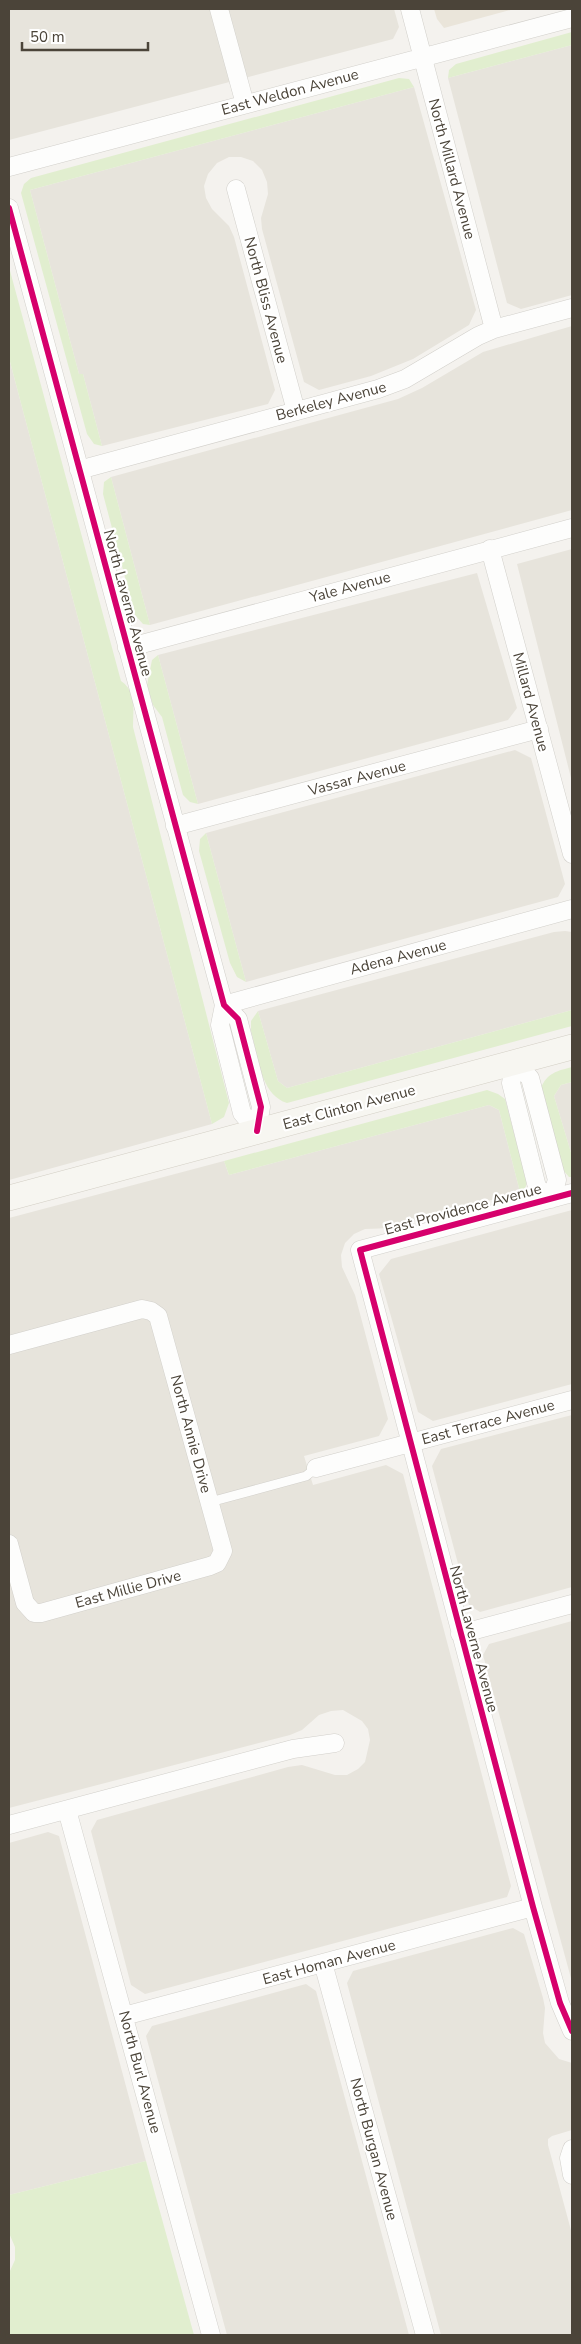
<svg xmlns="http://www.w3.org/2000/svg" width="581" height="2344" font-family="'Nunito Sans',sans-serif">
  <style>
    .residential { fill: #e7e4dc }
    .education { fill: #eae5da }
    .green { fill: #e1eecf }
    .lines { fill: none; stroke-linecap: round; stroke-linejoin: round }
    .lane-casing { stroke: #d2d0cb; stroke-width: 10 }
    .street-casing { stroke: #d2d0cb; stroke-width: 19 }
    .secondary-casing { stroke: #d3cfc5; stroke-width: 26 }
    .lane { stroke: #fdfdfc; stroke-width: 9 }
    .street { stroke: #fdfdfc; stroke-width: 18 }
    .secondary { stroke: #f7f6f1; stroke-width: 25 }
    .cycleway-casing { stroke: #fff; stroke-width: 9 }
    .cycleway { stroke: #d6006c; stroke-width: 6 }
    .labels { text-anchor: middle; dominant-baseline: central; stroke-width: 4.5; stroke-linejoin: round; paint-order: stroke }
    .street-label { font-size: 15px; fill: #4b4439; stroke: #fff }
  </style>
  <rect width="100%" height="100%" fill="#f4f2ee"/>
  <path class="residential" d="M9 9H394L399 27 393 39 9 140Z
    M572 45V295L521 309 507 303 448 78Z
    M414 87 476 310 469 325 413 359 371 376 319 390 304 382 262 229 261 218 268 194 267 182 262 170 253 161 241 157H229L217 163 208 174 204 186 206 198 212 209 229 226 234 237 275 390 268 404 102 446 83 374H79L30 190Z
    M572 326V510L150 625 111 477 398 399 422 388 483 352Z
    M9 358 212 1124 9 1180Z
    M572 549V782L517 564Z
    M477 573 517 708 508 720 198 804 158 655Z
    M515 750 531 758 565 884 558 897 246 982 206 833Z
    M565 931 572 932V1010L287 1088 278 1081 258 1011 554 932Z
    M572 1082V1156L554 1096 561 1085Z
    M489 1105 499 1110 520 1192 392 1228 365 1229 354 1234 345 1243 341 1255 342 1267 355 1295 388 1419 379 1436 304 1456 313 1485 386 1465 403 1474 511 1886 507 1897 145 1994 131 1985 91 1831 97 1820 288 1767 302 1765 335 1775H347L358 1769 365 1762 370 1740 368 1729 362 1721 343 1710 331 1711 319 1715 302 1730 290 1735 9 1808V1218L224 1161 229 1175Z
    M572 1210V1384L433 1421 418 1412 379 1274 391 1259Z
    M572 1415V1587L480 1612 469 1605 432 1466 441 1449Z
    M572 1621V1982L483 1655 489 1644Z
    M48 1832 59 1836 146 2161 9 2195V1843Z
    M513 1928 524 1934 543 1998 545 2008 543 2033 545 2043 559 2059 572 2063V2130L552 2136 548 2139V2145L572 2234V2335H441L347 1983 353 1971Z
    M306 1984 316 1991 409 2335H227L146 2036 152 2026Z"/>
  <path class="education" d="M434 9H514L444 28 437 19Z"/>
  <path class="green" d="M572 32V45L448 78 449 70 456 64Z
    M399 78 409 79 414 87 30 190 79 374H83L102 446 94 444 87 434 21 193 24 184 31 178Z
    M9 267 121 681C137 692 133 709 133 727L229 1103 224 1117 212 1124 9 358Z
    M111 477 150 625 143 624 135 615 103 494 104 482Z
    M158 655 198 804 190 802 183 795 162 717 153 705 147 685 152 660Z
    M206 833 246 982 237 977 230 963 199 851 200 839Z
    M572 1010V1026L287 1103C260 1094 258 1056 251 1031V1021L258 1011 278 1081 287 1088Z
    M572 1067V1082L561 1085 554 1096 572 1156V1177H569L563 1170 541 1088C547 1073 557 1071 572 1067Z
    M487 1090 498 1094 505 1099 527 1182 525 1189 520 1192 499 1110 489 1105 229 1175 224 1161Z
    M146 2161 194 2335H9V2273L15 2260V2247L9 2233V2195Z"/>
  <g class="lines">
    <defs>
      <path id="lane" d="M210 1502 306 1476 316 1468"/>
      <path id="street" d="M219 9 245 104
        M410 9 494 329
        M9 167 572 18
        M236 189 296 411
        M9 208 224 1005 238 1019 261 1107 257 1131
        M79 470 378 389 405 379 478 336 494 329 572 308
        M490 549 572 854
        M127 648 572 528
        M175 826 539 729
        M224 1005 572 909
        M224 1005 220 1025 242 1113 257 1131
        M515 1063 530 1078 557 1180 551 1199 537 1187 511 1083Z
        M572 1193 360 1250 533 1907 560 2003 572 2031
        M9 1345 142 1309 151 1311 158 1316 223 1551 217 1563 210 1566 41 1613H34L25 1603 9 1544
        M316 1468 572 1400
        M460 1634 572 1604
        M67 1810 211 2335
        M9 1825 293 1749 335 1743
        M323 1963 425 2335
        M124 2016 533 1907
        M572 2149 569 2158 572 2175"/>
      <path id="secondary" d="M9 1198 572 1047"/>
    </defs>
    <use href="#lane" class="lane-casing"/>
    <use href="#street" class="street-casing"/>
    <use href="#secondary" class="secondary-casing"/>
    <use href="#lane" class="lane"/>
    <use href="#street" class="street"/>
    <use href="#secondary" class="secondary"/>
    <defs>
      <path id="cycleway" d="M9 208 224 1005 238 1019 261 1107 257 1131
        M572 1193 360 1250 533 1907 560 2003 572 2031"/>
    </defs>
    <use href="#cycleway" class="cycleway-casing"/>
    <use href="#cycleway" class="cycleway"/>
  </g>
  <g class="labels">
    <g class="street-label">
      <text transform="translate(290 92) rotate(-15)">East Weldon Avenue</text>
      <text transform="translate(452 169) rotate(75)">North Millard Avenue</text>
      <text transform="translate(266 300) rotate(75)">North Bliss Avenue</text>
      <text transform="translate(331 401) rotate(-15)">Berkeley Avenue</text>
      <text transform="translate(350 587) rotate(-15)">Yale Avenue</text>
      <text transform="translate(128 603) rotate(75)">North Laverne Avenue</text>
      <text transform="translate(531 702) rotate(75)">Millard Avenue</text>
      <text transform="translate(357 778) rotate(-15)">Vassar Avenue</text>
      <text transform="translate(398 957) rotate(-15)">Adena Avenue</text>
      <text transform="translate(349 1107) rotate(-15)">East Clinton Avenue</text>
      <text transform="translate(463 1209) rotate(-15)">East Providence Avenue</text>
      <text transform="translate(488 1422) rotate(-15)">East Terrace Avenue</text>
      <text transform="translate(191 1434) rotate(75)">North Annie Drive</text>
      <text transform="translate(128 1589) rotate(-15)">East Millie Drive</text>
      <text transform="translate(474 1639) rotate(75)">North Laverne Avenue</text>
      <text transform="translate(329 1962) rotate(-15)">East Homan Avenue</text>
      <text transform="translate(140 2072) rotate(75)">North Burl Avenue</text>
      <text transform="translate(374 2149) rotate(75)">North Burgan Avenue</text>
    </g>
  </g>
  <rect width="581" height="2344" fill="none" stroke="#4b4439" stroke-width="20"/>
  <path d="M22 42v8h126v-8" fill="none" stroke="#4b4439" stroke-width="2.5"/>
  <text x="30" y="42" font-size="15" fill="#4b4439" stroke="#ffffff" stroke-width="4" paint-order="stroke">50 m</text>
</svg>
